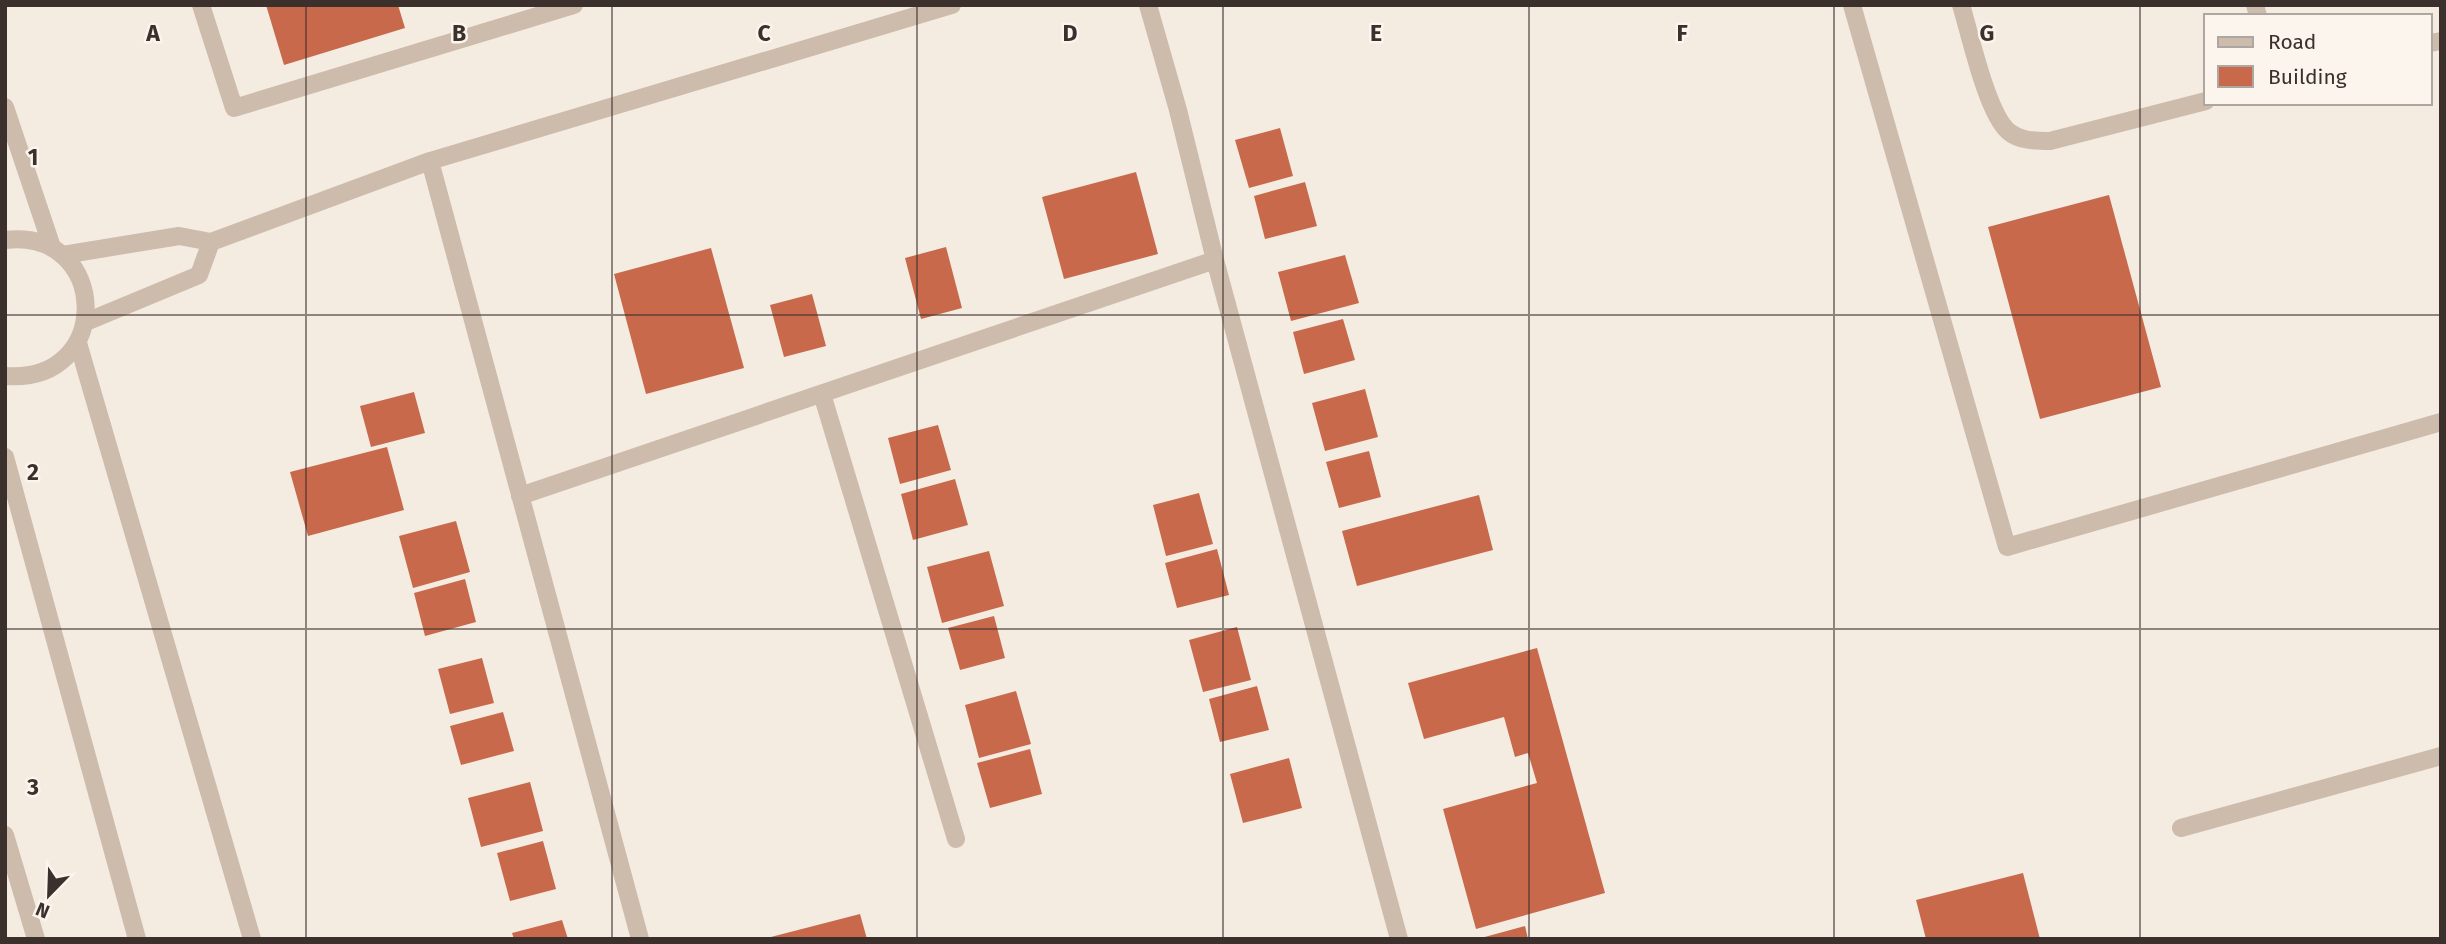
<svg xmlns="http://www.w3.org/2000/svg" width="2446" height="944" font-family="'Fira Sans',sans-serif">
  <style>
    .building { fill: #c8694b }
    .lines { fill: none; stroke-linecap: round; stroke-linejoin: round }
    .minor { stroke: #cdbbac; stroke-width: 18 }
    .grid { fill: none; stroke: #3b302b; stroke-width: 2; stroke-opacity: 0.55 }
    .grid-label { font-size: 23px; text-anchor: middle; font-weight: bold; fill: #3b302b; stroke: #fbf5ee; stroke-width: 5; stroke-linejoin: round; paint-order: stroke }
  </style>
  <rect width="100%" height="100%" fill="#f4ebe1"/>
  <path class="building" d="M266 5H398L405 28 284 65Z
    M1280 128 1293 176 1249 188 1235 140Z
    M1136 172 1158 254 1064 279 1042 197Z
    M1305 182 1317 226 1265 239 1254 196Z
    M2109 195 2161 387 2040 419 1988 227Z
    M946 247 962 308 921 319 905 258Z
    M711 248 744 368 646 394 614 274Z
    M1345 255 1359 303 1291 321 1278 272Z
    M812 294 826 346 784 357 770 305Z
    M1343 319 1355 360 1304 374 1293 332Z
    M1365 389 1378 437 1325 451 1312 403Z
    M414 392 425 433 371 447 360 406Z
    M938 425 951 470 900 484 888 438Z
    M387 447 404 510 308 536 290 472Z
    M1369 451 1381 497 1339 508 1326 462Z
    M955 479 968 525 913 540 901 494Z
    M1199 493 1213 544 1166 556 1153 505Z
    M1479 495 1493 550 1357 586 1342 531Z
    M456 521 470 572 413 588 399 536Z
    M1217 549 1229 595 1177 608 1165 563Z
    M989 551 1004 606 942 623 927 567Z
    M465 579 476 622 425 636 414 593Z
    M994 616 1005 658 960 670 948 628Z
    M1237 627 1251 680 1203 692 1189 640Z
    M1537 648 1605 893 1476 929 1443 809 1537 783 1528 753 1515 757 1504 717 1424 739 1408 683Z
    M482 658 494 703 450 714 438 669Z
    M1257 686 1269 730 1220 742 1209 699Z
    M1016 691 1031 744 979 758 965 705Z
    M503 712 514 751 461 765 450 726Z
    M1030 749 1042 794 990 808 977 763Z
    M1289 758 1302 808 1243 823 1230 774Z
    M530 782 543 831 481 847 468 798Z
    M543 841 556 889 510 901 497 853Z
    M2023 873 2040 939H1926L1916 900Z
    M860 914 867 939H767V938Z
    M562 920 568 939H514L512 933Z
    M1525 926 1528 939H1481V938Z"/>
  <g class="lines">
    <path class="minor" d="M201 5 234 108 574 5
      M1148 5 1178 110 1215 260 1399 939
      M1852 5 2007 547 2441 422
      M1961 5C1970 34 1987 113 2008 131 2019 141 2036 141 2050 141L2206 101
      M2255 5 2258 16
      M2430 43 2441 41
      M5 107 52 247
      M430 161 640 939
      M5 240C109 227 116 384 5 376
      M211 242 430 161 952 5
      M63 255 179 236 211 242 199 275 86 322
      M78 343 252 939
      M822 394 956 839
      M5 457 137 939
      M520 496 1215 260
      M2181 828 2441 756
      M5 835 36 939"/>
  </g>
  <path class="grid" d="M306 5V939M612 5V939M917 5V939M1223 5V939M1529 5V939M1834 5V939M2140 5V939M5 315H2441M5 629H2441"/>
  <g class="grid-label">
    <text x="153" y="41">A</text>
    <text x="459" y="41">B</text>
    <text x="764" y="41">C</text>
    <text x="1070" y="41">D</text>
    <text x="1376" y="41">E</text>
    <text x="1682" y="41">F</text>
    <text x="1987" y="41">G</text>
    <text x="33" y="165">1</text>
    <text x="33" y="480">2</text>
    <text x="33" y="795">3</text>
  </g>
  <rect width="2446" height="944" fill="none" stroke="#3b302b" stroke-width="14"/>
  <rect x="2204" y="14" width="228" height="91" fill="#fbf5ee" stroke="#aea6a0" stroke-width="2"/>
  <rect x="2218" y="37" width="35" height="10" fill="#cdbbac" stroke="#aea6a0" stroke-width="2"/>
  <text x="2268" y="49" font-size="21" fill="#3b302b">Road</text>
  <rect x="2218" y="66" width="35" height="21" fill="#c8694b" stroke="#aea6a0" stroke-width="2"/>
  <text x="2268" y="84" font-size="21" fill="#3b302b">Building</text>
  <g transform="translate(49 895) rotate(203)" stroke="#fbf5ee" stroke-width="5" paint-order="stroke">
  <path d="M0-5L12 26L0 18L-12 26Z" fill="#3b302b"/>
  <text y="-10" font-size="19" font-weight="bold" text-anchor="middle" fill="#3b302b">N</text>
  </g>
</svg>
